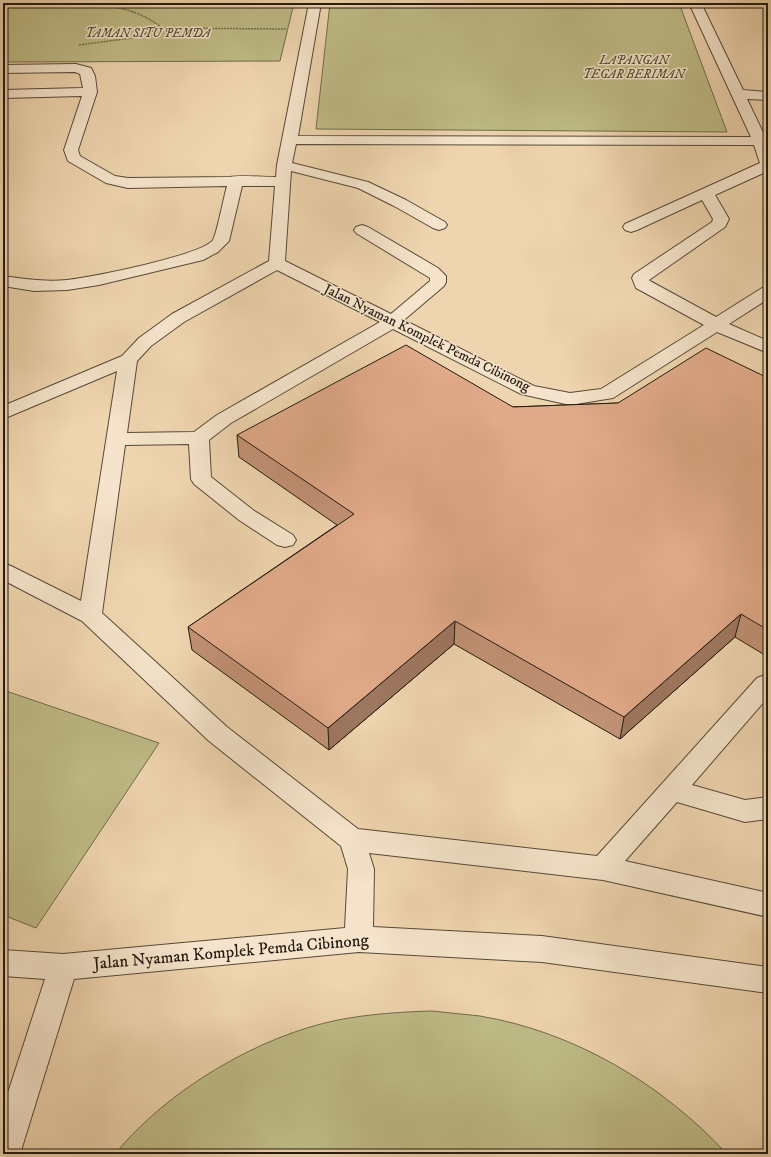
<svg xmlns="http://www.w3.org/2000/svg" width="771" height="1157" font-family="'IM FELL DW Pica',serif">
  <style>
    .green { fill: #bfbc87; stroke: #716b4b }
    .lines { fill: none; stroke-linecap: round; stroke-linejoin: round }
    .minor-casing { stroke: #564937; stroke-width: 2 }
    .path { stroke: #231a0f; stroke-width: 1.5; stroke-dasharray: 0.5 1; stroke-linecap: butt }
    .minor { fill: #f5e4cb; fill-rule: evenodd }
    .wall { fill: #c29276; stroke: #231a0f }
    .shaded-wall { fill: #9e7760; stroke: #231a0f }
    .building { fill: #e1aa89; stroke: #231a0f }
    .labels { text-anchor: middle; dominant-baseline: central; stroke-width: 3; stroke-linejoin: round; paint-order: stroke }
    .far-park-label { font-size: 12px; font-style: italic; fill: #524b33; stroke: #f5e4cb }
    .street-label { font-size: 14px; fill: #231a0f; stroke: #f5e4cb }
    .near-street-label { font-size: 17px; fill: #231a0f; stroke: #f5e4cb }
  </style>
  <rect width="100%" height="100%" fill="#efd5af"/>
  <filter id="stains"><feTurbulence type="fractalNoise" baseFrequency=".005" numOctaves="4"/><feColorMatrix values="0 0 0 0 .2 0 0 0 0 .09 0 0 0 0 .02 0 0 0 .5 -.17"/></filter>
  <radialGradient id="worn" r=".72"><stop offset=".6" stop-color="#630" stop-opacity="0"/><stop offset="1" stop-color="#630" stop-opacity=".3"/></radialGradient>
  <path class="green" d="M3 3H294L280 61 3 62Z
    M330 3H679L727 132 316 129Z
    M3 690 159 743 36 928 3 915Z
    M432 1011C448 1013 464 1014 480 1016 575 1032 662 1084 727 1154H115C166 1091 258 1036 338 1020 369 1014 400 1012 432 1011Z"/>
  <g class="lines">
    <defs>
      <path id="minor" d="M309 3H321L298 136 751 137 689 3H701L743 90 768 92V100L747 99 768 143V171L715 195 729 219 725 227 649 280 650 281 716 317 762 288 768 287V299L729 324 768 341V353L717 332 613 398 570 405 521 394 393 329 231 423 209 440 211 477 253 510 293 535 296 540 293 545 285 547 277 545 239 520 194 484 191 479 189 444 125 445 102 613 227 727 358 829 597 856 757 678 765 675 768 676V697L692 785 745 800 768 797V819L745 822 677 802 625 861 768 893V917L603 880 369 853 374 869 373 927 542 936 768 967V993L542 962 359 952 74 979 20 1154H3V1108L45 979 3 976V950L63 954 345 928 348 869 341 846 209 741 82 621 3 580V563L11 566 81 601 117 371 3 419V406L122 356 139 338 172 314 269 261 275 186H242L229 241 218 252 203 260 99 285 67 290 34 291 3 286V276C25 279 45 282 67 280 89 278 203 255 213 240 217 233 224 196 227 186L128 188 106 183 68 161 64 150 82 96 3 98V90L83 88 80 74 75 72 3 73V65L76 64 91 68 95 76 97 92 78 150 80 156 115 176 128 178 230 177C238 175 265 177 276 177L277 165ZM296 144 754 145 760 163 625 224 623 227 625 230 631 232 637 230 702 200 713 219 712 222 634 274 632 278 636 288 704 325 601 389 570 393 534 386 404 320 444 286 446 282V276L438 268 368 227 362 225 356 227 354 230 356 233 430 278V281L391 314 285 261 291 171 358 188 394 206 433 228 439 230 445 228 447 225 445 222 406 200 368 182 292 163ZM277 270 380 322 217 415 194 432 127 433 137 361 151 346 184 322Z"/>
    </defs>
    <use href="#minor" class="minor-casing"/>
    <path class="path" d="M75 3C107 5 136 7 162 28
      M445 3 550 5 556 3
      M3 4 15 3
      M79 45 132 38 162 28 286 29"/>
    <use href="#minor" class="minor"/>
  </g>
  <path class="wall" d="M768 378V657L735 637 620 739 454 644 329 750 192 650 188 627 337 525 239 457 237 435 513 407 618 403Z"/>
  <path class="shaded-wall" d="M741 614 735 637 620 739 624 717Z
    M455 621 454 644 329 750 328 728Z"/>
  <path class="building" d="M406 345 513 407 618 403 706 348 768 378V630L741 614 624 717 455 621 328 728 188 627 354 514 237 435Z"/>
  <g class="labels">
    <g class="far-park-label">
      <text x="148" y="33">TAMAN SITU PEMDA</text>
      <text x="634" y="60">LAPANGAN<tspan x="634" dy="14">TEGAR BERIMAN</tspan></text>
    </g>
    <g class="street-label">
      <text transform="translate(427 338) rotate(26)">Jalan Nyaman Komplek Pemda Cibinong</text>
    </g>
    <g class="near-street-label">
      <text transform="translate(231 952) rotate(-5)">Jalan Nyaman Komplek Pemda Cibinong</text>
    </g>
  </g>
  <rect width="771" height="1157" fill="none" stroke="#efd5af" stroke-width="16"/>
  <rect x="4" y="4" width="763" height="1149" fill="none" stroke="#231a0f" stroke-width="2"/>
  <rect x="8" y="8" width="755" height="1141" fill="none" stroke="#231a0f"/>
  <rect width="100%" height="100%" filter="url(#stains)"/>
  <rect width="100%" height="100%" fill="url(#worn)"/>
</svg>
